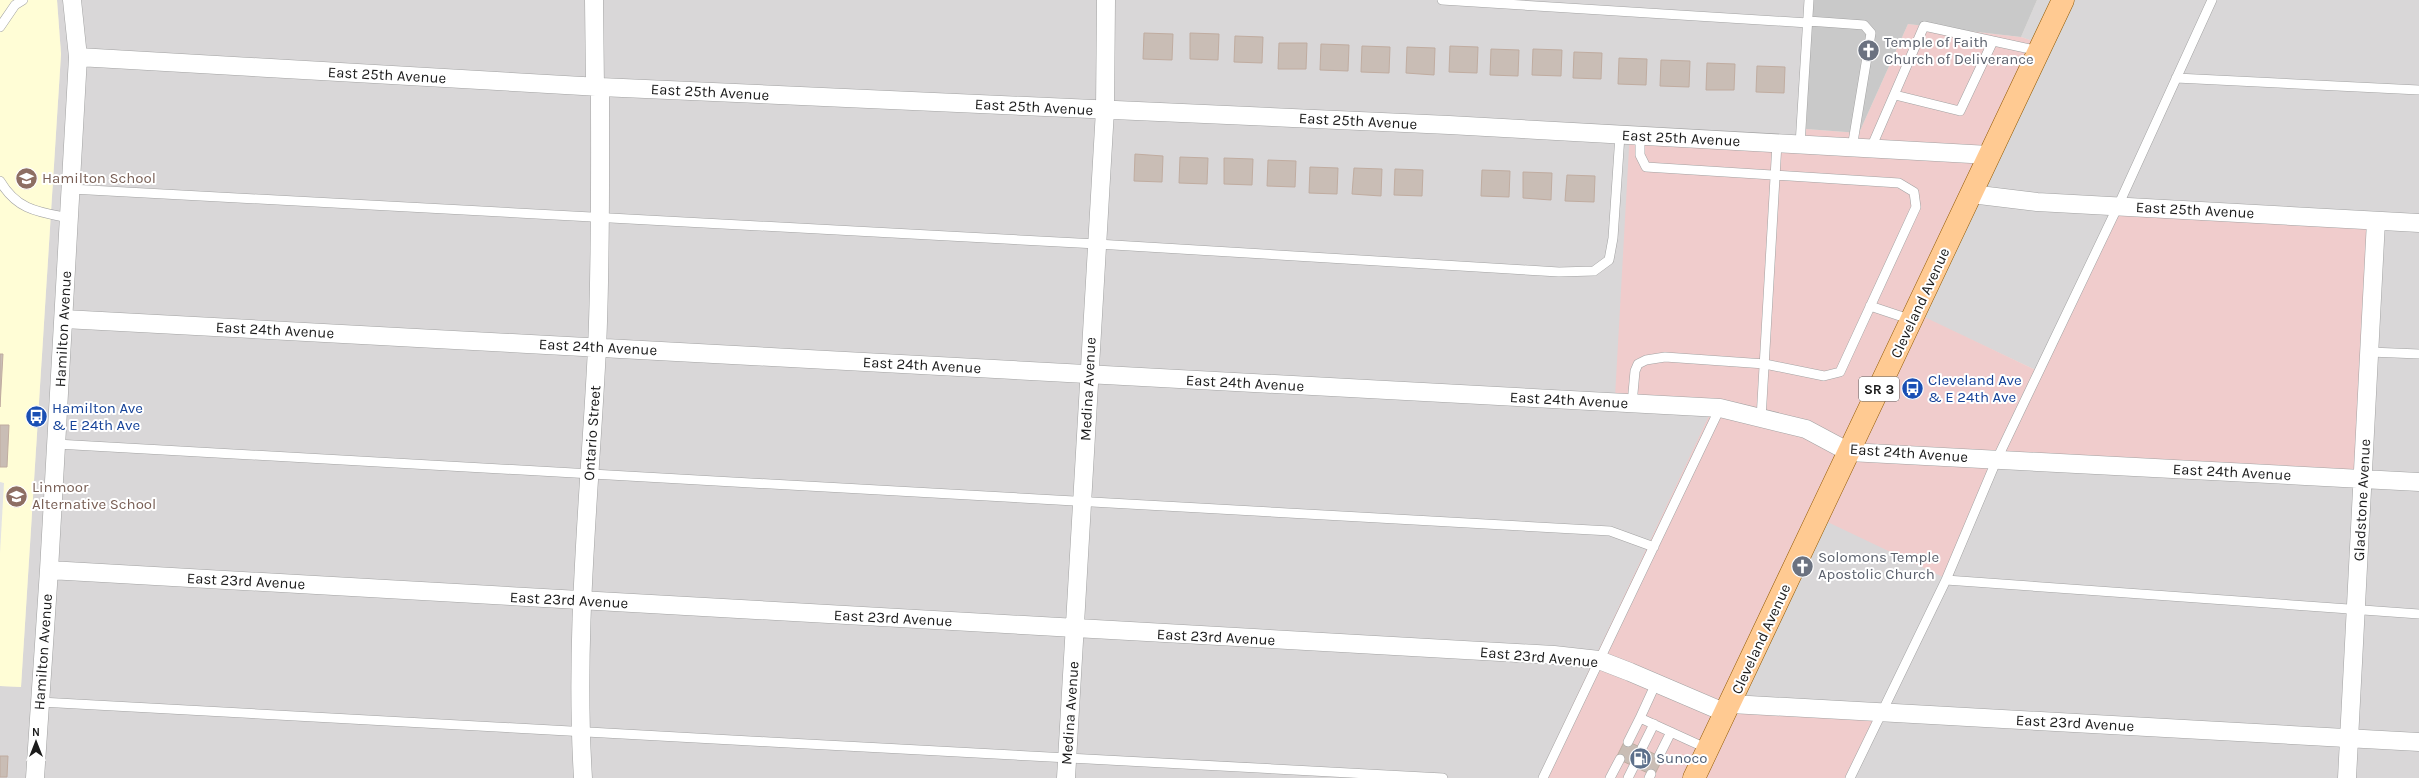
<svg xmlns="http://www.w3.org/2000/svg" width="2419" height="778" font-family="Karla,sans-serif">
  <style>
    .residential { fill: #d9d7d8 }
    .commercial { fill: #f0cccc }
    .education { fill: #fffdd6 }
    .religious { fill: #c9c9c9 }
    .parking { fill: #e3e3e3 }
    .building { fill: #c9bdb5; stroke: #c0aca0 }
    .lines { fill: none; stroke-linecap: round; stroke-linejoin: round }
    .lane-casing { stroke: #a2a2a2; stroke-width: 10 }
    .street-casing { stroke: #a2a2a2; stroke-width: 19 }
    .primary-casing { stroke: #915900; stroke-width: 23 }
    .lane { stroke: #fff; stroke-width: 9 }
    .street { stroke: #fff; stroke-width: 18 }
    .primary { stroke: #ffca92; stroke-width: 22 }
    .labels { text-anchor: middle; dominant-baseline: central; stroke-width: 4; stroke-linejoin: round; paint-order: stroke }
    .shield { fill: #fff; stroke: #5f5f5f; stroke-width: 1 }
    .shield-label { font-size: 14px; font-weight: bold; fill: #1b1b1b }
    .worship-label { font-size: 15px; fill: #5b616d; stroke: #fff; text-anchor: start }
    .street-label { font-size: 15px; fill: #1b1b1b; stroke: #fff }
    .education-label { font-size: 15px; fill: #785e54; stroke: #fff; text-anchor: start }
    .transit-label { font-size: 15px; fill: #164399; stroke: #fff; text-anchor: start }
    .service-label { font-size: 15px; fill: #4e5e75; stroke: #fff; text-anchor: start }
  </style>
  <rect width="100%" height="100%" fill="#ede8df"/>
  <path class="residential" d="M57 0H1812L1805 140 1716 403 1538 778H0V686L21 687 61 54Z
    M2037 0H2419V778H1849L1732 698 1815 516 2040 372 1914 313 2041 44 2021 37Z"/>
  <path class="commercial" d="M1908 24 2021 37 2042 44 1914 312 2040 372 2121 202 2376 221 2363 479 2001 459 1945 578 1815 516 1732 697 1882 708 1849 778H1538L1715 403 1615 397 1630 130 1805 139 1806 129 1859 133Z"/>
  <path class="education" d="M0 0H57L61 54 21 687 0 686Z"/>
  <path class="religious" d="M1812 0H2037L2021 37 1908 24 1859 133 1806 129Z"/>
  <path class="parking" d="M0 482 4 483 0 553Z"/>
  <path class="building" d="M1144 33 1173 34 1172 60 1143 59Z
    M1190 33 1219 34 1218 60 1190 59Z
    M1235 36 1263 37 1262 63 1234 62Z
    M1279 43H1307L1306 69H1278Z
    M1321 44 1349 45 1348 71 1320 70Z
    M1362 46 1390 47 1389 73 1361 72Z
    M1450 46 1478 47 1477 73 1449 72Z
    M1407 47 1435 48 1434 75 1406 73Z
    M1491 49 1519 50 1518 76 1490 75Z
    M1533 49 1562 50 1561 76 1532 75Z
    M1574 52 1602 53 1601 79 1573 78Z
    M1619 58 1647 59 1646 85 1618 84Z
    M1661 60 1690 61 1689 87 1660 86Z
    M1707 63 1735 64 1734 90H1706Z
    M1757 66 1785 67 1784 93 1756 92Z
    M1135 154 1163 156 1162 182 1134 181Z
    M1180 157 1208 158 1207 184 1179 183Z
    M1224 158 1253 159 1252 185 1224 184Z
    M1268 160 1296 161 1295 187 1267 186Z
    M1310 167 1338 168 1337 194 1309 193Z
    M1354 168 1382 169 1381 196 1352 194Z
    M1395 169 1423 170 1422 196 1394 195Z
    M1482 170 1510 171 1509 197 1481 196Z
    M1523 172 1552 173 1551 200 1523 198Z
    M1567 175 1595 176 1594 202 1565 201Z
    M0 354H3L0 407Z
    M0 425H9L7 467H0Z
    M1625 740 1663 758 1654 776 1616 758Z
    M0 756H8L7 777H0Z"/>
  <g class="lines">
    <defs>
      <path id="lane" d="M1442 0 1808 23
        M1808 21 1864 25 1871 33 1852 148
        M0 27 15 5 23 0
        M2176 78 2419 90
        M1895 95 1960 111 1993 41
        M1800 145 1809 0
        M1871 148 1924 26 2039 51
        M0 181C17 210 38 212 69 218
        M71 189 1097 244 1559 272 1594 271 1609 260 1613 238 1620 135
        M1870 306 1912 320
        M2370 352 2419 354
        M1632 404 1635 371 1638 364 1646 360 1665 357 1765 364 1824 376 1840 372 1916 207 1914 192 1899 183 1646 167 1640 155V136
        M1761 419 1777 143
        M56 444 1610 531 1654 547
        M1946 580 2419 614
        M1656 683 1640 718 1708 749
        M40 702C508 726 975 755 1443 778
        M1628 742 1640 718
        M1642 748 1654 724
        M1659 756 1671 732
        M1543 778 1720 408
        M1610 778 1620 759
        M1628 778 1634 766
        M1649 778 1651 774
        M1850 778 1946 580 1997 459 2118 206 2212 0"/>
      <path id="street" d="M594 0 595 87
        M78 57 600 87 1449 125 1989 155
        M1971 194 2037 202 2419 223
        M64 319 1720 408 1806 429 1849 452 2419 482
        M49 570 1554 655 1599 660 1630 672 1726 713
        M1731 704 2419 742
        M35 778 49 570 78 57 72 0
        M583 778C574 634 590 491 597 348 601 261 600 174 600 87
        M1066 778 1105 110 1106 0
        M2347 778 2376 221"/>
      <path id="primary" d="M1694 778 2063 0"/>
    </defs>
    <use href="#lane" class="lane-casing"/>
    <use href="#street" class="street-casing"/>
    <use href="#primary" class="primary-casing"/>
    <use href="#lane" class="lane"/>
    <use href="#street" class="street"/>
    <use href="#primary" class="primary"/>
  </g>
  <defs>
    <symbol id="church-disc" viewBox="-11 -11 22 22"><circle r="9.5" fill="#6b7280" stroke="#fff"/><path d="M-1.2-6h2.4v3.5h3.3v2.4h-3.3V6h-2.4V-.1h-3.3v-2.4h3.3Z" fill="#fff"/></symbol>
    <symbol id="school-disc" viewBox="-11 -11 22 22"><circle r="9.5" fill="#8d6e63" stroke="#fff"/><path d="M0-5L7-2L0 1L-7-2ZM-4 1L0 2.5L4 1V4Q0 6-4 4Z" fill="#fff"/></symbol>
    <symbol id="bus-disc" viewBox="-11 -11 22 22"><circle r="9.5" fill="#1a4fb4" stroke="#fff"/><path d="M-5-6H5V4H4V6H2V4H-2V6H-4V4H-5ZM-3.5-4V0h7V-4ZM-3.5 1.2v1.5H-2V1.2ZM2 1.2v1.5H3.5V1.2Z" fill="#fff"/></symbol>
    <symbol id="fuel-disc" viewBox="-11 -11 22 22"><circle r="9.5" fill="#5c6f8a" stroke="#fff"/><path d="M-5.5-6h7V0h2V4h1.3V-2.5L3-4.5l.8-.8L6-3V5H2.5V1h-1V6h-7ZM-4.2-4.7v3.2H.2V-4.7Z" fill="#fff"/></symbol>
  </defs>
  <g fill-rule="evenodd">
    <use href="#church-disc" x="1856" y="38" width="25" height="25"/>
    <use href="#school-disc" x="14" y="166" width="25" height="25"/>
    <use href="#bus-disc" x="1900" y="376" width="25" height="25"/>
    <use href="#bus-disc" x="24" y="404" width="25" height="25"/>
    <use href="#school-disc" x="4" y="484" width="25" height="25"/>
    <use href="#church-disc" x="1790" y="554" width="25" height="25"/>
    <use href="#fuel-disc" x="1628" y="746" width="25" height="25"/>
  </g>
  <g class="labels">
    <rect class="shield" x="1859" y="377" width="40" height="24" rx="3"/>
    <g class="shield-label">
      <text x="1879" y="389">SR 3</text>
    </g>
    <g class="worship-label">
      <text x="1884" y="42">Temple of Faith<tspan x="1884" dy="17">Church of Deliverance</tspan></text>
      <text x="1818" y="557">Solomons Temple<tspan x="1818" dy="17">Apostolic Church</tspan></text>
    </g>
    <g class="street-label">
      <text transform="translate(387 75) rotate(3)">East 25th Avenue</text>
      <text transform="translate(710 92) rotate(3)">East 25th Avenue</text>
      <text transform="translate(1034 107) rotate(3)">East 25th Avenue</text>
      <text transform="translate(1358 121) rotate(3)">East 25th Avenue</text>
      <text transform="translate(1681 138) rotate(3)">East 25th Avenue</text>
      <text transform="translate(2195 210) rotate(3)">East 25th Avenue</text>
      <text transform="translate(1920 303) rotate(-65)">Cleveland Avenue</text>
      <text transform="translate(63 329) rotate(-87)">Hamilton Avenue</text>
      <text transform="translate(275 330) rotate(3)">East 24th Avenue</text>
      <text transform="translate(598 347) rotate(3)">East 24th Avenue</text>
      <text transform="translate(922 365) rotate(3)">East 24th Avenue</text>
      <text transform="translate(1245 383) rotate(3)">East 24th Avenue</text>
      <text transform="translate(1088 389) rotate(-87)">Medina Avenue</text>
      <text transform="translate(1569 400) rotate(3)">East 24th Avenue</text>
      <text transform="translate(592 433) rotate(-86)">Ontario Street</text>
      <text transform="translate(1909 453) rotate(4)">East 24th Avenue</text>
      <text transform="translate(2232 472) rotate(3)">East 24th Avenue</text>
      <text transform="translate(2362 500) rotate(-87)">Gladstone Avenue</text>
      <text transform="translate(246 581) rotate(3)">East 23rd Avenue</text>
      <text transform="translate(569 600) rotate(3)">East 23rd Avenue</text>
      <text transform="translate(893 618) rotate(3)">East 23rd Avenue</text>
      <text transform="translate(1216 637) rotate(3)">East 23rd Avenue</text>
      <text transform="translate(1761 639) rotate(-65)">Cleveland Avenue</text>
      <text transform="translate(43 652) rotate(-86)">Hamilton Avenue</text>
      <text transform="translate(1539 657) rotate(5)">East 23rd Avenue</text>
      <text transform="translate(1070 713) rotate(-86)">Medina Avenue</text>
      <text transform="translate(2075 723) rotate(3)">East 23rd Avenue</text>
    </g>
    <g class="education-label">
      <text x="42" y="178">Hamilton School</text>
      <text x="32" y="487">Linmoor<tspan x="32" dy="17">Alternative School</tspan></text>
    </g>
    <g class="transit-label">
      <text x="1928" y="380">Cleveland Ave<tspan x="1928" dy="17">&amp; E 24th Ave</tspan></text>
      <text x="52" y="408">Hamilton Ave<tspan x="52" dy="17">&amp; E 24th Ave</tspan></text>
    </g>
    <g class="service-label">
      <text x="1656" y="758">Sunoco</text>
    </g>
  </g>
  <g transform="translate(36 742)" stroke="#ffffff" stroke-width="3" paint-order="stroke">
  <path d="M0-3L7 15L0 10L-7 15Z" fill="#1b1b1b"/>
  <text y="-6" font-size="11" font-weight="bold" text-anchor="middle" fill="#1b1b1b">N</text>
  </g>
</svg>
